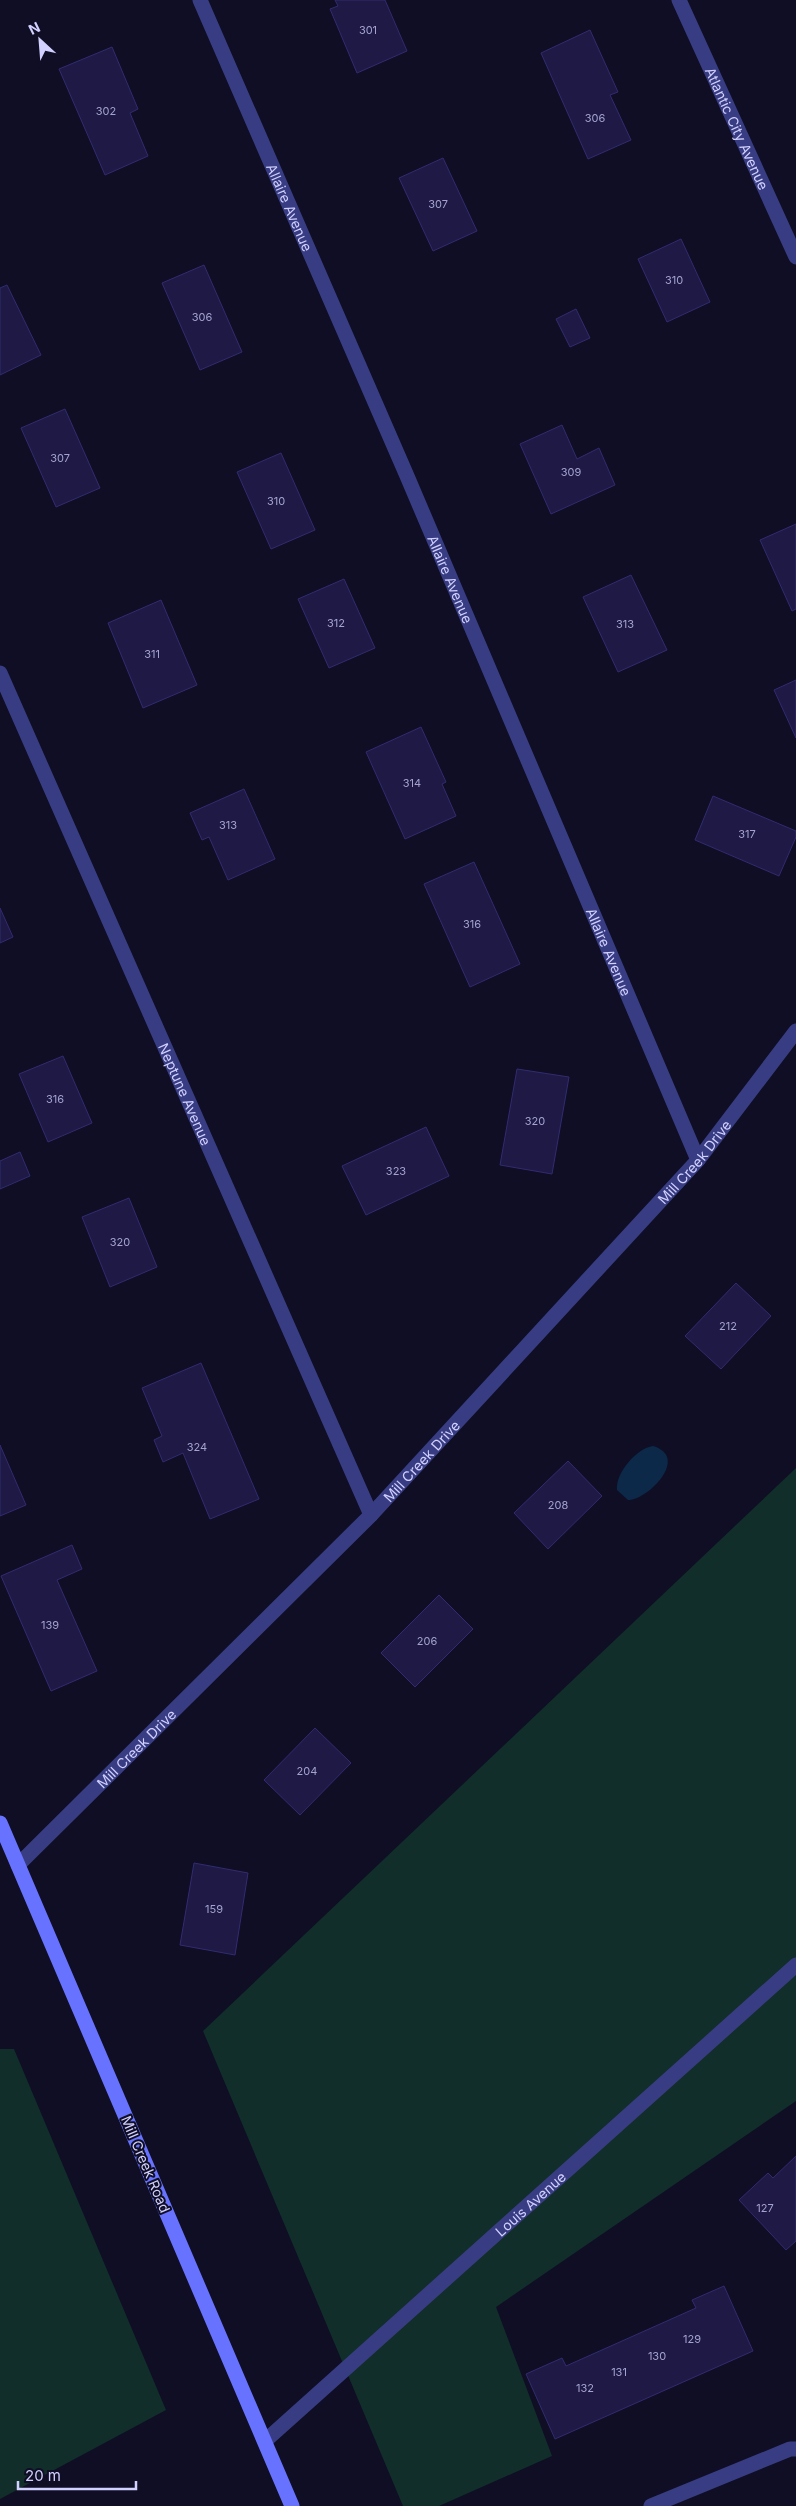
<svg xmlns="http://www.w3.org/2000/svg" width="796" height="2506" font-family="Inter,sans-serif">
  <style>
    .green { fill: #112e2a }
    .water { fill: #0c2949 }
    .building { fill: #1e1a45; stroke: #322b71 }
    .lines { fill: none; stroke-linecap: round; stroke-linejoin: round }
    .street { stroke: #383d83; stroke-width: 15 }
    .secondary { stroke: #6772ff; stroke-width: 15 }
    .labels { text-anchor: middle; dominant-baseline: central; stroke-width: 4; stroke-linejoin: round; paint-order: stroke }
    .number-label { font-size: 11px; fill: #a4a2d0 }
    .street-label { font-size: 14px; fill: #d1d0ff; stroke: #0f0e24 }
  </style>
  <rect width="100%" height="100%" fill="#0f0e24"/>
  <path class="green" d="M796 1468V2101L496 2307 552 2456 439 2506H403L203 2031Z
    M0 2049H14L166 2410 0 2499Z"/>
  <path class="water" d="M653 1446C690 1457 648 1500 628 1500L617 1490C615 1473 637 1448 653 1446Z"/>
  <path class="building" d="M335 0H385L407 51 357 73 330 9 338 6Z
    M590 30 618 92 610 95 631 140 588 159 541 53Z
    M112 47 138 109 130 113 148 156 105 175 59 69Z
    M443 158 477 231 433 251 399 178Z
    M681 239 710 302 667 322 638 259Z
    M204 265 242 352 200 370 162 283Z
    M7 285 41 355 0 375V288Z
    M576 309 590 338 570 347 556 319Z
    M65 409 100 488 56 507 21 428Z
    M562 425 577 459 599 448 615 485 551 514 520 444Z
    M281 453 315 530 271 549 237 472Z
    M796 524V609L792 611 760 540Z
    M631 575 667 650 618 672 583 597Z
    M344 579 375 648 329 668 298 599Z
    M161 600 197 685 143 708 108 623Z
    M796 680V738L774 690Z
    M421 727 446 782 442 784 456 816 405 839 366 752Z
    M244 789 275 859 228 880 209 837 202 840 190 813Z
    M713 796 796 831V837L779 876 695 840Z
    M474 862 520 964 470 987 424 884Z
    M0 908 13 937 0 943Z
    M63 1056 92 1123 48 1142 19 1074Z
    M517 1069 569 1077 552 1174 500 1165Z
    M426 1127 449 1176 366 1215 342 1166Z
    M20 1152 30 1176 0 1189V1161Z
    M129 1198 157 1267 110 1287 82 1217Z
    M736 1283 771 1316 721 1369 685 1336Z
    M201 1363 259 1499 210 1519 183 1453 163 1462 154 1440 162 1436 142 1388Z
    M0 1445 26 1505 0 1516Z
    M568 1461 602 1496 548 1549 514 1513Z
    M72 1545 82 1569 57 1580 97 1671 51 1691 1 1576Z
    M439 1595 473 1629 415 1687 381 1653Z
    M315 1728 351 1763 300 1815 264 1780Z
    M194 1863 248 1873 235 1955 180 1945Z
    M796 2156V2241L786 2250 739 2200 768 2173 773 2178Z
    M724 2286 753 2351 555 2439 526 2374 562 2358 566 2366 696 2308 692 2300Z"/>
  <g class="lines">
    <g class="street">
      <path id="s1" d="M200 0 407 476 698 1160"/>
      <path id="s2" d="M679 0 796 257"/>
      <path id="s3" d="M0 673 371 1515"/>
      <path id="s4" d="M18 1865 371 1515 698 1160 796 1031"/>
      <path id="s5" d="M265 2441 796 1965"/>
      <path d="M651 2506 790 2449H796"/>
    </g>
    <path class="secondary" d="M0 1823 292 2506"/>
  </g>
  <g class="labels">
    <g class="number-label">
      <text x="368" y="30">301</text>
      <text x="106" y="111">302</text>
      <text x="595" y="118">306</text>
      <text x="438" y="204">307</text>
      <text x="674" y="280">310</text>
      <text x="202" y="317">306</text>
      <text x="60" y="458">307</text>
      <text x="571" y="472">309</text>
      <text x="276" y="501">310</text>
      <text x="336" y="623">312</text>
      <text x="625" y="624">313</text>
      <text x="152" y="654">311</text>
      <text x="412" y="783">314</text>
      <text x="228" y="825">313</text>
      <text x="747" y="834">317</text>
      <text x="472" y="924">316</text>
      <text x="55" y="1099">316</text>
      <text x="535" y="1121">320</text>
      <text x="396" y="1171">323</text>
      <text x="120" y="1242">320</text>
      <text x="728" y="1326">212</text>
      <text x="197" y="1447">324</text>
      <text x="558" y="1505">208</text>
      <text x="50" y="1625">139</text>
      <text x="427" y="1641">206</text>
      <text x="307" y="1771">204</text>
      <text x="214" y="1909">159</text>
      <text x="765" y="2208">127</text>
      <text x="692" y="2339">129</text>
      <text x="657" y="2356">130</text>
      <text x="619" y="2372">131</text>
      <text x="585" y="2388">132</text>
    </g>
    <g class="street-label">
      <text stroke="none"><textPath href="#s2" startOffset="141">Atlantic City Avenue</textPath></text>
      <text stroke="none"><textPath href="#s1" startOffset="226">Allaire Avenue</textPath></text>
      <text stroke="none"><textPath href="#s1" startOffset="631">Allaire Avenue</textPath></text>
      <text stroke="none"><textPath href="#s1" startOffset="1036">Allaire Avenue</textPath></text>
      <text stroke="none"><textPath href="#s3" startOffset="460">Neptune Avenue</textPath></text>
      <text stroke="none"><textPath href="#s4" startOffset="976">Mill Creek Drive</textPath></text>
      <text stroke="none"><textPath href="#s4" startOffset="571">Mill Creek Drive</textPath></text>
      <text stroke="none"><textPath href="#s4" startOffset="166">Mill Creek Drive</textPath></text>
      <text transform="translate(146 2164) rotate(67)">Mill Creek Road</text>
      <text stroke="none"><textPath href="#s5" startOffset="356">Louis Avenue</textPath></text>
    </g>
  </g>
  <g transform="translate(40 40) rotate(334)" stroke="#0f0e24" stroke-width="4" paint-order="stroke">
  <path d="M0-4L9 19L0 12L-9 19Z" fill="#d1d0ff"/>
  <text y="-8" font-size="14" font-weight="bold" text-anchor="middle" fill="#d1d0ff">N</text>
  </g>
  <path d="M18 2481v8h118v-8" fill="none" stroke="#d1d0ff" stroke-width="2.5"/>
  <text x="25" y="2481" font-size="15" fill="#d1d0ff" stroke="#0f0e24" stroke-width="4" paint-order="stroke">20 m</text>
</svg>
